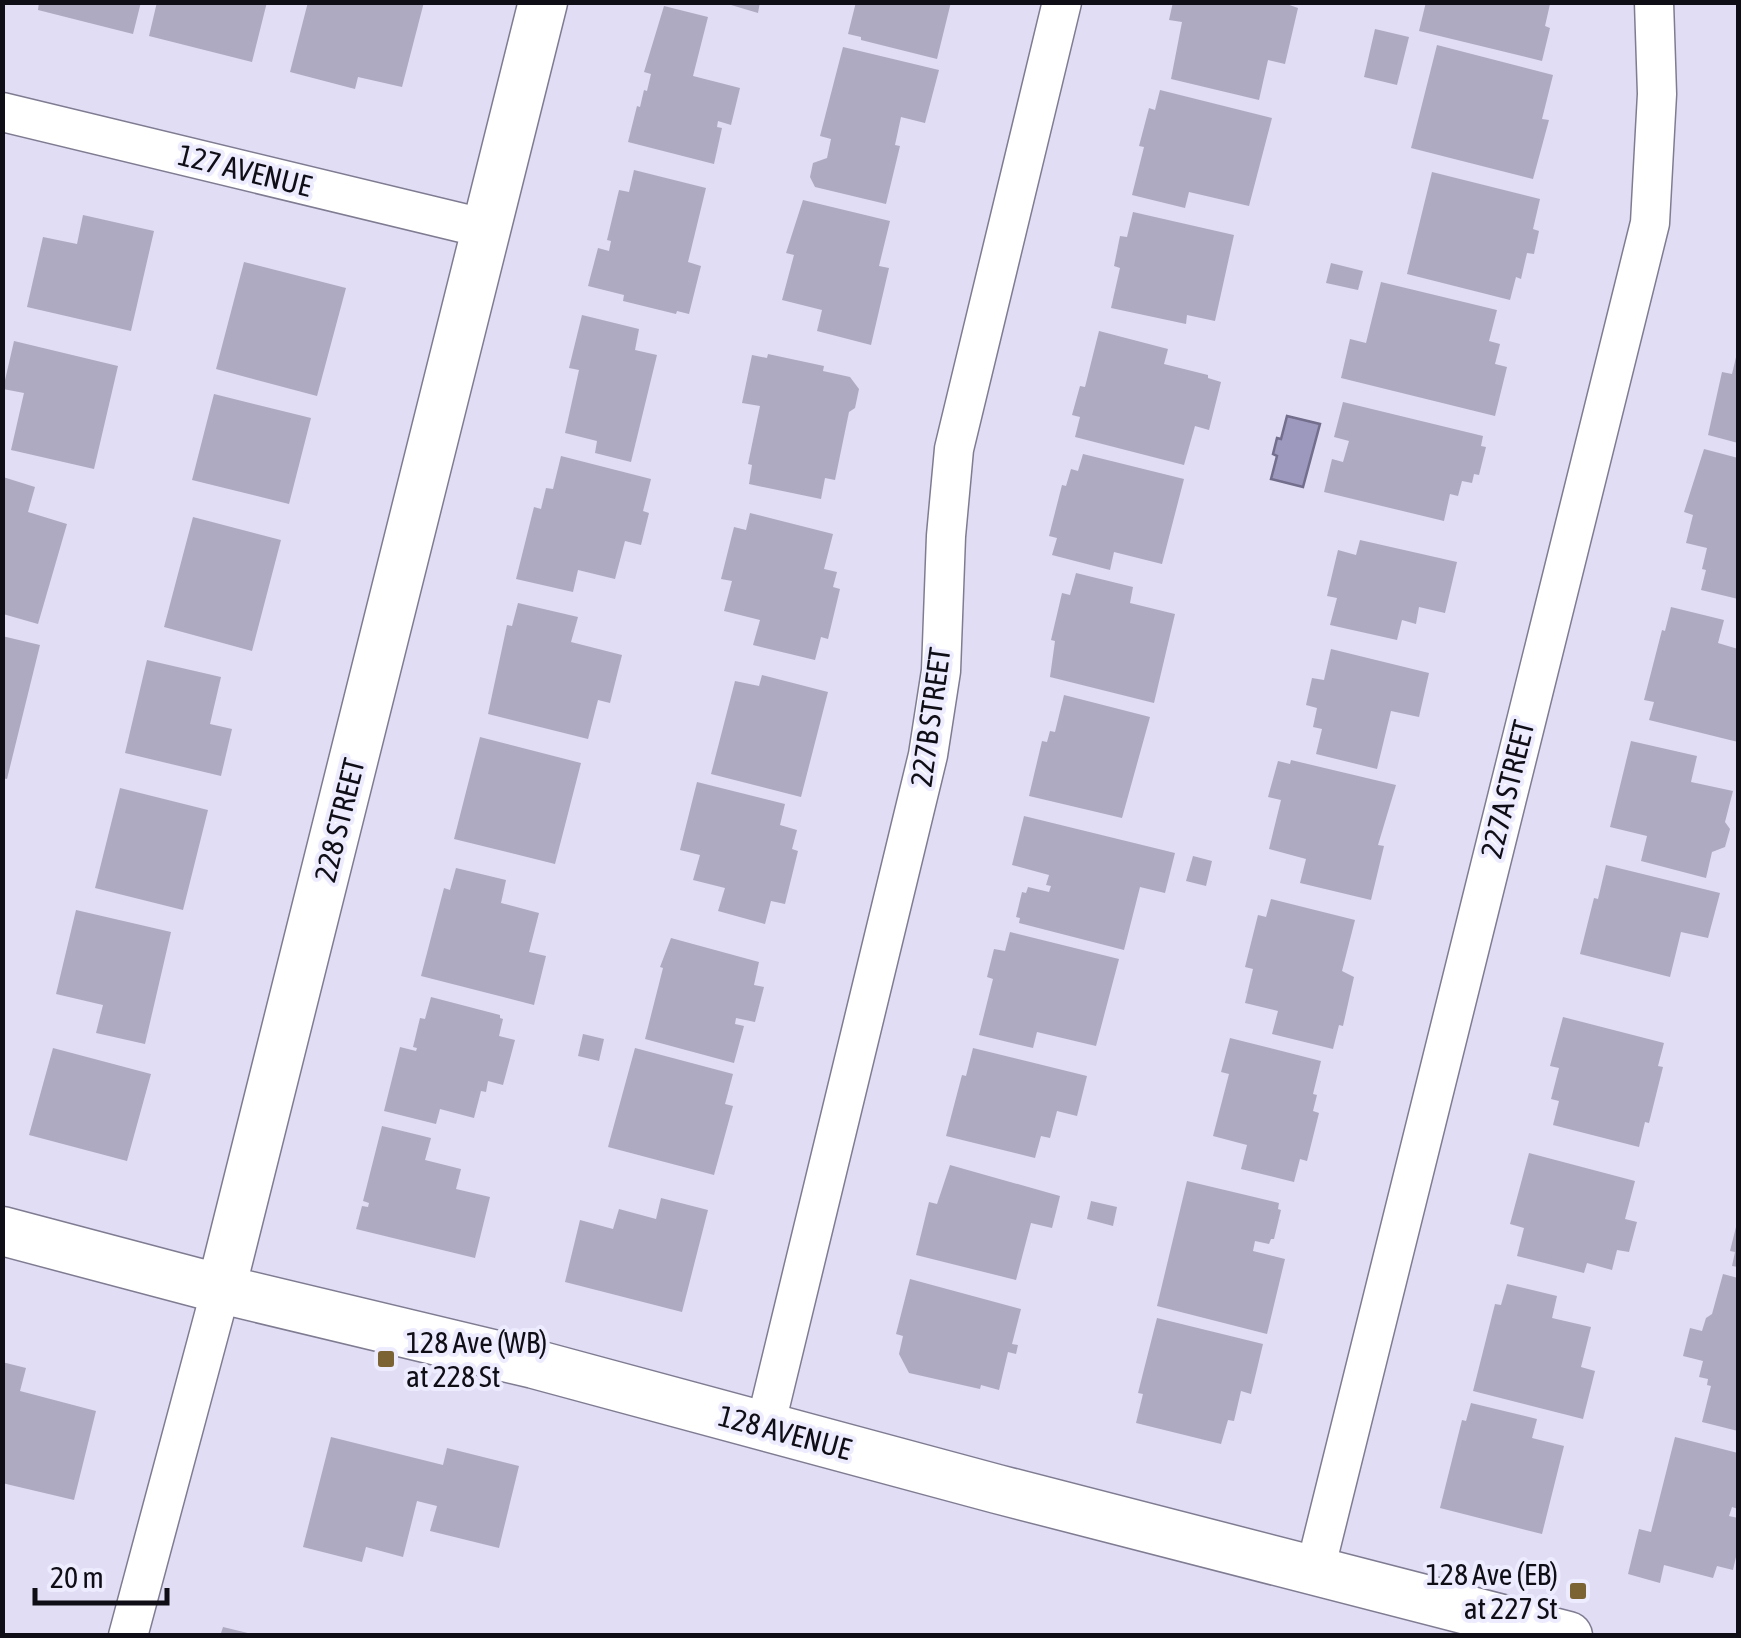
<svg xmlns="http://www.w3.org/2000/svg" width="1741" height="1638" font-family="'Asap Condensed',sans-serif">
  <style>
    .water { fill: #9d98be; stroke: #726e8b; stroke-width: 2.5 }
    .building { fill: #aeaac2 }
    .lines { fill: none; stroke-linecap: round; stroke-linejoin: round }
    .minor-casing { stroke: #7f7c92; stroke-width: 41 }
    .tertiary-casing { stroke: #7f7c92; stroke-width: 51 }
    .minor { stroke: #fff; stroke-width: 38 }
    .tertiary { stroke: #fff; stroke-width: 48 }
    .poi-dot { fill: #7c6334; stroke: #edebfe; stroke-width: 4 }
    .labels { text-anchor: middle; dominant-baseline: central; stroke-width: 8; stroke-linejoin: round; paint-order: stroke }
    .street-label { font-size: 30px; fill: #0f0d15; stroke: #edebfe }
    .poi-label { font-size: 30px; fill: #0f0d15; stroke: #edebfe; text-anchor: start }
  </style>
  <rect width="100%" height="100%" fill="#e0ddf5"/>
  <path class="water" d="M1287 416 1320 424 1303 487 1271 479 1277 456 1273 454 1277 438 1281 439Z"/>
  <path class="building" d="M39 2H141L133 34 38 10Z
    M157 2H267L252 62 149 36Z
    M308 2H424L402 87 358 77 355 89 290 72Z
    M721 2H760L758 13Z
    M856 2H951L937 59 861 40V37L848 34Z
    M1173 2H1281L1298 8 1285 64 1268 60 1259 100 1171 79 1182 22 1169 20Z
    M1426 2 1550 4 1545 26 1550 28 1542 61 1419 31Z
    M664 6 708 17 693 76 740 88 731 125 718 121 717 127 722 128 714 164 628 142 637 106 640 107 644 90 647 91 651 74 644 72Z
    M1375 29 1409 37 1397 85 1364 77Z
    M1437 45 1553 75 1542 119 1549 120 1533 179 1411 148Z
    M843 47 939 70 925 123 901 117 895 145 900 146 886 204 815 187 810 177 813 163 827 158 831 139 820 136Z
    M1160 90 1272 118 1249 206 1189 192 1185 208 1132 195 1144 147 1139 146 1149 108 1155 110Z
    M634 170 706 188 688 262 701 266 689 314 677 311 676 314 623 301 624 295 588 286 598 248 609 251 611 241 607 240 619 190 629 192Z
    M1432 172 1540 199 1533 229 1539 231 1534 254 1527 253 1521 279 1516 277 1510 300 1407 274Z
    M803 200 890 221 879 266 889 268 871 345 817 331 822 310 782 300 794 255 786 253Z
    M1133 212 1234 235 1215 321 1187 315 1186 324 1111 308 1120 268 1114 266 1120 236 1127 237Z
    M83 215 154 231 131 331 27 307 43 237 77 244Z
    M244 262 346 288 317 396 216 369Z
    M1331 263 1363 271 1358 290 1326 283Z
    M1381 282 1497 310 1489 341 1500 344 1495 364 1507 367 1495 416 1341 378 1350 339 1366 343Z
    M582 315 639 329 635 350 657 355 631 462 595 453 597 441 565 433 579 370 569 368Z
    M1099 331 1168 349 1164 364 1208 375V378L1221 382 1209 430 1195 426 1184 465 1075 437 1080 417 1072 415 1080 386 1085 387Z
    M14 341 118 366 94 469 11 450 24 393 3 389Z
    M1737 353H1738V443L1708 435 1722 372 1732 374Z
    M768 354 824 366 823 371 850 377 859 389 855 408 849 412 835 480 825 478 821 499 749 484 752 465 748 464 760 406 742 403 752 355 767 358Z
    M214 394 311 418 289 504 192 480Z
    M1343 402 1483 436 1481 446 1486 447 1479 475 1474 474 1472 483 1462 481 1458 496 1450 494 1444 521 1324 492 1332 459 1343 462 1349 441 1334 437Z
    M1704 449 1738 458V599L1701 590 1706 570 1702 569 1707 548 1686 543 1693 515 1684 512Z
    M1083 454 1184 479 1162 564 1114 552 1110 570 1052 555 1057 538 1049 536 1062 485 1066 486 1071 469 1078 471Z
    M561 456 651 479 643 511 649 513 641 545 625 541 615 579 578 570 573 592 516 579 534 507 541 509 546 488 553 489Z
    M3 477 35 487 28 512 67 524 38 624 3 614Z
    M750 513 833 534 824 569 837 572 833 587 840 589 828 639 821 637 815 660 753 645 760 620 724 611 732 581 721 579 734 527 746 530Z
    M193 517 281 540 252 651 164 627Z
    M1360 540 1457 562 1445 613 1419 607 1416 624 1402 620 1397 640 1330 625 1337 598 1327 596 1338 550 1356 555Z
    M1076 573 1133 587 1130 603 1175 614 1154 703 1050 677 1055 641 1051 640 1062 593 1070 595Z
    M518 603 578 617 571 642 622 655 610 703 598 700 588 739 488 714 507 625 512 626Z
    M1671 607 1724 620 1718 643 1738 649V742L1649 720 1654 702 1644 700 1662 630 1665 631Z
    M2 636 40 645 7 779 2 778Z
    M1331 649 1429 673 1419 717 1391 711 1377 769 1316 754 1322 729 1313 727 1317 708 1306 705 1312 678 1324 680Z
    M147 660 221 677 210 724 232 729 221 776 125 753Z
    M762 675 828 692 801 797 711 774 735 681 759 686Z
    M1064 695 1150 717 1122 818 1029 796 1042 741 1047 742 1050 731 1055 732Z
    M480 737 581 763 555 864 454 839Z
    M1631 741 1697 756 1691 782 1733 791 1725 822 1730 829 1725 847 1712 852 1706 878 1641 861 1647 836 1610 827Z
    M1291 760 1396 785 1378 845 1384 846 1371 900 1300 883 1306 859 1269 849 1281 800 1268 797 1278 761 1290 764Z
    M697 782 785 804 780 825 797 830 792 849 798 851 785 904 771 901 765 924 718 911 725 888 693 880 700 855 680 850Z
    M120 788 208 810 183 910 95 888Z
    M1024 816 1175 853 1165 893 1140 887 1124 950 1019 923 1020 918 1016 917 1022 892 1026 893 1028 887 1049 892 1051 886 1046 885 1049 875 1012 865Z
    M1193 856 1212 861 1206 886 1186 881Z
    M1606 865 1720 893 1708 938 1681 932 1670 977 1580 954 1594 898 1598 899Z
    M456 868 506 880 501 903 539 913 529 952 546 956 534 1005 421 976 444 888 450 890Z
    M1271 899 1355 920 1342 971 1354 977 1343 1026 1339 1025 1333 1049 1272 1034 1278 1011 1245 1003 1253 969 1245 967 1258 915 1266 917Z
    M76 910 171 932 145 1044 96 1033 103 1005 56 994Z
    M1010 932 1119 959 1096 1046 1037 1032 1033 1048 979 1035 993 979 987 977 994 949 1005 951Z
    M671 938 759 962 754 985 764 987 755 1022 736 1018 735 1024 744 1026 734 1063 645 1039 663 968 660 967Z
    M431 997 500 1015V1018L503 1019 499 1036 515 1040 503 1085 488 1081 486 1092 481 1091 474 1118 440 1109 436 1124 384 1111 400 1047 416 1051 417 1048 413 1047 420 1018 425 1019Z
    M1563 1017 1664 1043 1658 1066 1663 1067 1649 1123 1645 1122 1639 1147 1553 1125 1559 1101 1551 1099 1559 1068 1550 1066Z
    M583 1034 604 1039 599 1061 578 1056Z
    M1230 1038 1321 1061 1313 1094 1317 1095 1313 1111 1319 1113 1307 1161 1300 1159 1294 1182 1241 1169 1247 1145 1213 1136 1229 1074 1221 1072Z
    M53 1048 151 1074 127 1161 29 1135Z
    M635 1048 733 1074 725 1104 733 1106 714 1175 608 1147Z
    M973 1048 1087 1076 1077 1116 1057 1111 1050 1138 1041 1136 1035 1158 946 1136 962 1075 966 1076Z
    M382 1126 431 1138 425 1160 461 1169 456 1189 490 1197 475 1258 356 1229 362 1206 368 1207 369 1203 363 1201Z
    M1529 1153 1635 1181 1625 1219 1637 1222 1629 1252 1617 1250 1612 1270 1587 1263 1584 1273 1517 1256 1524 1228 1510 1224Z
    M950 1165 1060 1196 1052 1228 1031 1223 1016 1280 916 1255 929 1202 937 1204Z
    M1187 1181 1279 1203 1278 1209 1281 1210 1274 1239H1271L1269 1244 1255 1241 1253 1251 1285 1259 1267 1334 1157 1306Z
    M661 1198 708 1210 682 1312 565 1282 580 1220 613 1229 619 1209 656 1219Z
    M1091 1201 1117 1207 1113 1226 1087 1219Z
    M1737 1223 1738 1224V1267L1732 1266 1735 1252 1730 1251Z
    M1723 1274 1738 1278V1431L1702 1422 1711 1386 1707 1385 1708 1379 1699 1377 1703 1361 1683 1356 1690 1328 1702 1331 1706 1318 1712 1314Z
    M910 1279 1021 1309 1012 1344 1018 1345 1016 1354 1008 1352 999 1390 981 1385 980 1389 909 1373 899 1354 903 1336 896 1334Z
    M1507 1284 1557 1296 1552 1318 1591 1327 1581 1367 1595 1371 1583 1419 1473 1391 1495 1304 1501 1305Z
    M1157 1318 1263 1344 1251 1394 1241 1391 1234 1421 1228 1420 1221 1444 1136 1423 1143 1394 1138 1393Z
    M2 1362 26 1368 20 1391 96 1411 74 1500 2 1483Z
    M1471 1403 1537 1419 1532 1438 1564 1446 1542 1534 1440 1508 1462 1420 1466 1421Z
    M331 1437 443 1465 447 1448 519 1466 499 1548 430 1531 437 1506 417 1501 403 1557 366 1547 362 1562 303 1547Z
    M1675 1437 1738 1453V1509L1732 1507 1729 1516 1738 1518V1548L1733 1570 1717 1566 1713 1578 1664 1565 1660 1583 1628 1574 1639 1529 1651 1532Z
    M223 1627 252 1634V1636H220Z"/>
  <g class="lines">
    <defs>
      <path id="minor" d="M2 112 487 229
        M765 1427 928 755 941 671 946 536 954 449 1062 2
        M1315 1570 1650 223 1657 94 1654 2
        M128 1636 221 1289"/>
      <path id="tertiary" d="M2 1231 221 1289 534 1364 997 1489 1568 1636
        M221 1289 543 2"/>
    </defs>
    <use href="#minor" class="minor-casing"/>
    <use href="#tertiary" class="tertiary-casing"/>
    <use href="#minor" class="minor"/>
    <use href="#tertiary" class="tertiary"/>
  </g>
  <g class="poi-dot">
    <rect x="376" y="1349" width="20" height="20" rx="5"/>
    <rect x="1568" y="1581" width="20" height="20" rx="5"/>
  </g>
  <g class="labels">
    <g class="street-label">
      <text transform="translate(245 170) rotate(14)">127 AVENUE</text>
      <text transform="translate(930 717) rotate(-82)">227B STREET</text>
      <text transform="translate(1507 789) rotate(-76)">227A STREET</text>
      <text transform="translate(339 820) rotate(-76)">228 STREET</text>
      <text transform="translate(785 1432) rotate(15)">128 AVENUE</text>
    </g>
    <g class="poi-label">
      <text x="406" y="1342">128 Ave (WB)<tspan x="406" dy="34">at 228 St</tspan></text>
      <text x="1558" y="1574" text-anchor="end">128 Ave (EB)<tspan x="1558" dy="34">at 227 St</tspan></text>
    </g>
  </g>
  <rect width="1741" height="1638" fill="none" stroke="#0f0d15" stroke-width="10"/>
  <path d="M35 1588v15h132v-15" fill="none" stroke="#0f0d15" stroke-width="5"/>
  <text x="50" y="1588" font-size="30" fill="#0f0d15" stroke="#edebfe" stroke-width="8" paint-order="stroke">20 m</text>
</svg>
